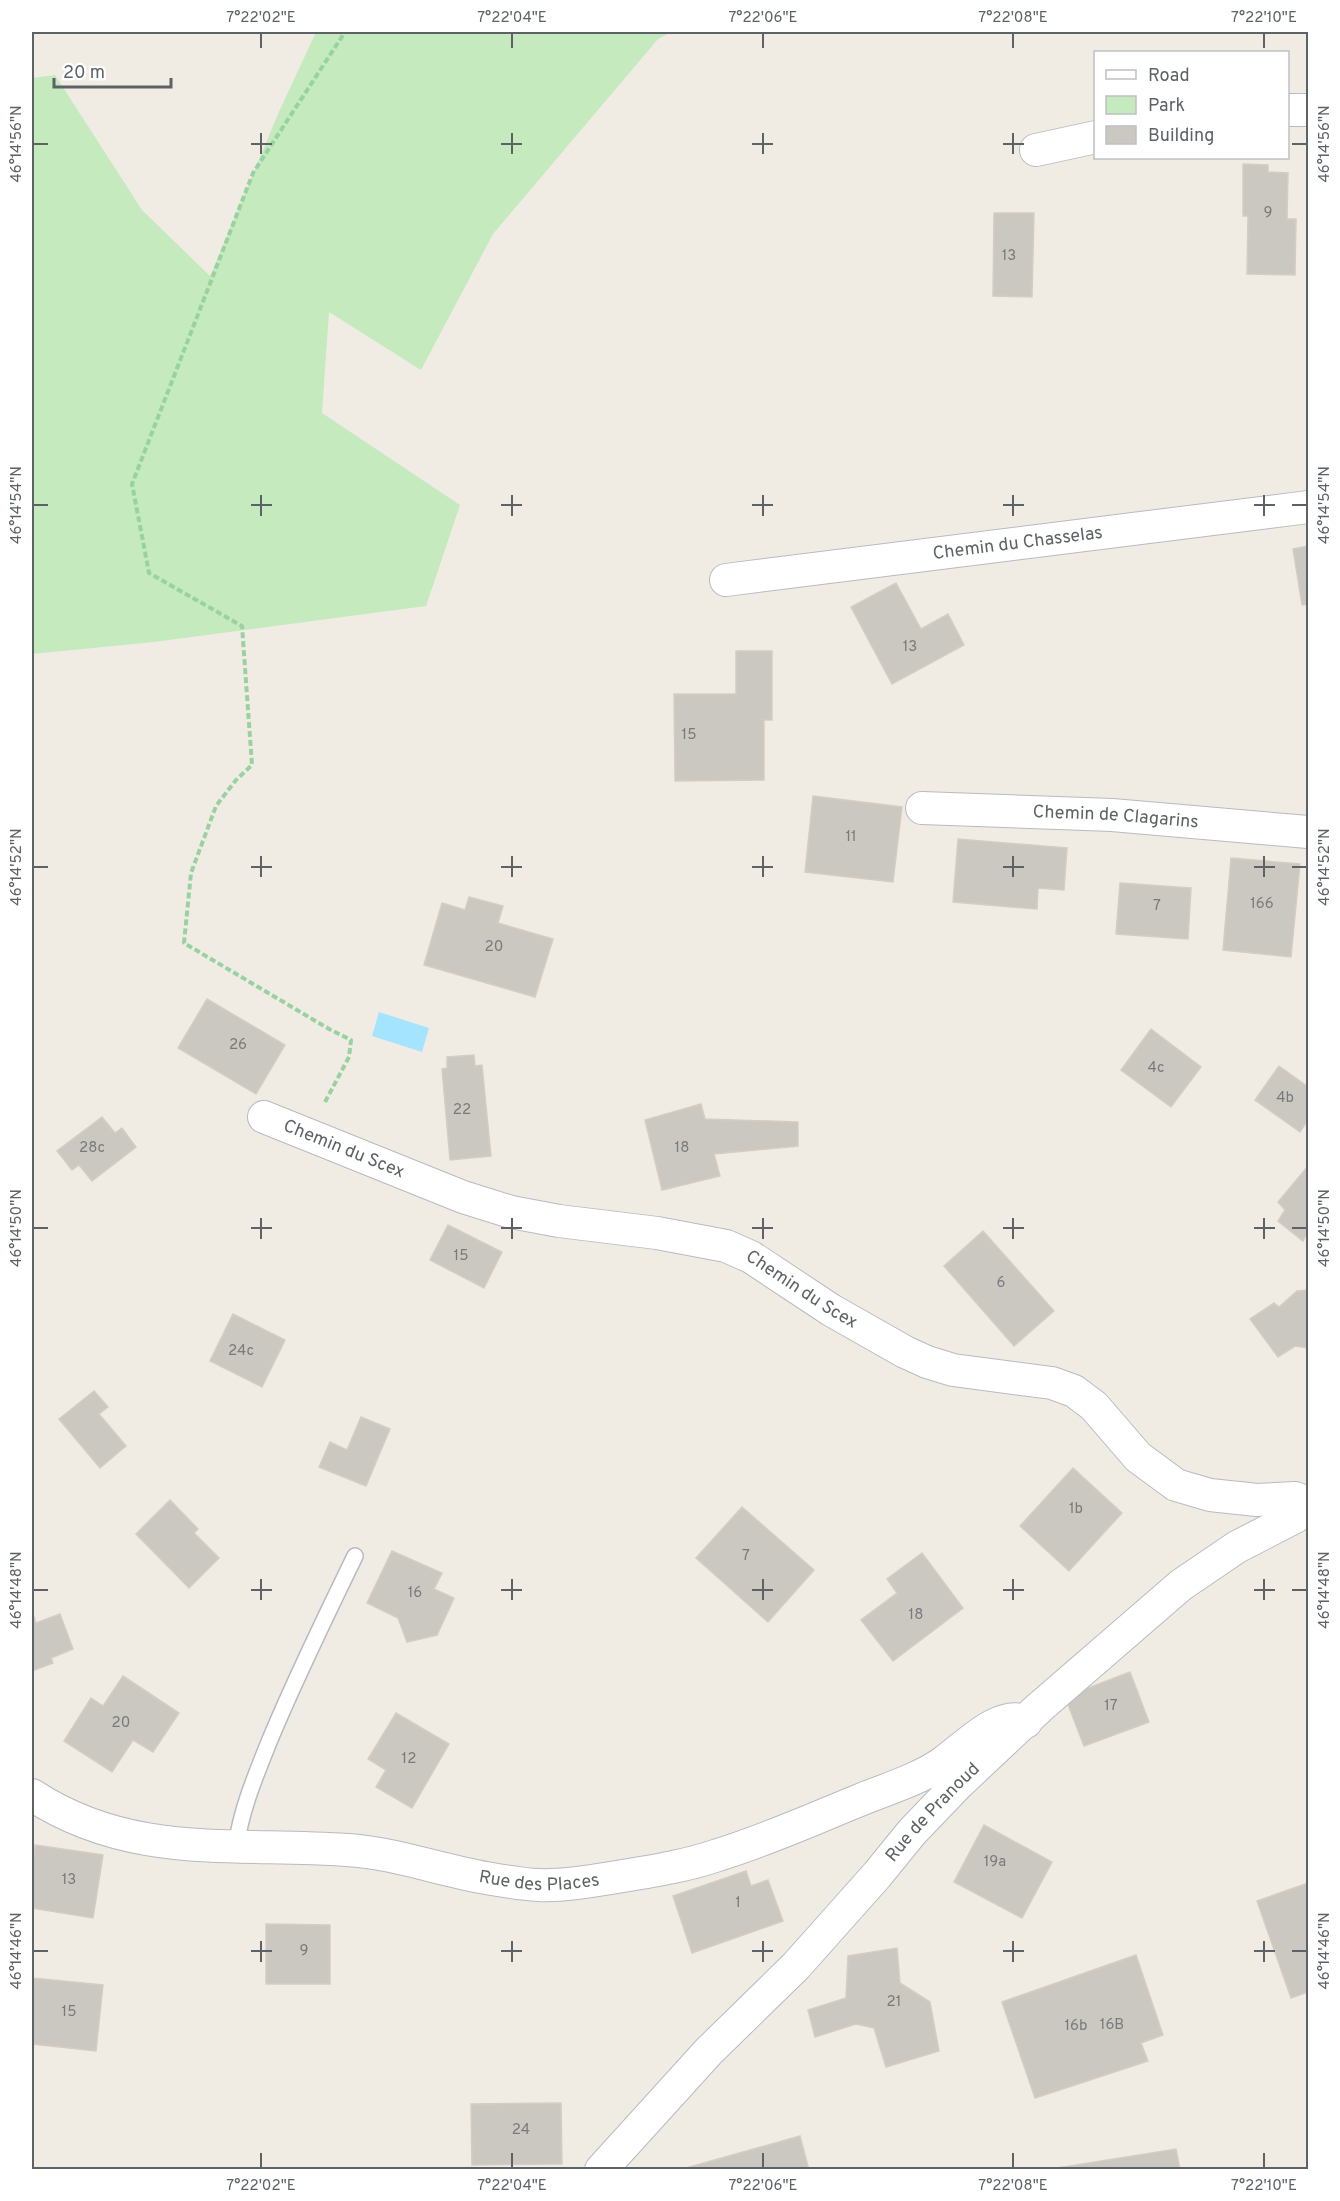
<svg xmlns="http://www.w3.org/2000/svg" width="1340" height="2201" font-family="Overpass,sans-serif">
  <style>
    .green { fill: #c4eabe }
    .water { fill: #a5e4ff }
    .building { fill: #cbc7c1; stroke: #d6cdc2; stroke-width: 1.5 }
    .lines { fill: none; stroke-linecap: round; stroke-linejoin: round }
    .service-casing { stroke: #b7bbc0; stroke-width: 18 }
    .minor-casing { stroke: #b7bbc0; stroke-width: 34 }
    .path { stroke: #99d2a1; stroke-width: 4; stroke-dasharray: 6 3; stroke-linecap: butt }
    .service { stroke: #fff; stroke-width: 15 }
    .minor { stroke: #fff; stroke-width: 32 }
    .ticks { fill: none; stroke: #5c6266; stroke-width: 2 }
    .labels { text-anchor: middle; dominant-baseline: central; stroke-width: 4.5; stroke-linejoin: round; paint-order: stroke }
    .number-label { font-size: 15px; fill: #787b7d }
    .street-label { font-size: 18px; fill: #5c6266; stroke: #fff }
    .neatline { fill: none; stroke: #5c6266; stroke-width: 2 }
    .ticks-label { font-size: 15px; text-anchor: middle; fill: #5c6266 }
  </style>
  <rect width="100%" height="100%" fill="#f0ece4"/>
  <path class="green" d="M316 32H671L658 39 493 234 421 370 329 312 322 413 460 505 426 606 154 642 32 654V78L55 75 142 210 210 276 278 114Z"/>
  <path class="water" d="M379 1012 429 1028 422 1052 372 1036Z"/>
  <path class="building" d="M1243 164 1268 165V172L1288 173 1287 219H1296L1295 275 1247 274 1248 216H1243Z
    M994 213H1034L1032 297 993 296Z
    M1308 546V604L1302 605 1293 549Z
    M896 583 921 629 948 614 964 645 892 684 851 607Z
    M736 651H772V720H764V780L675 781 674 694H736Z
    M813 796 902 807 893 882 805 872Z
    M958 839 1067 848 1064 890 1038 888 1037 909 953 902Z
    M1231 858 1300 864 1291 957 1223 950Z
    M1120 883 1191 888 1188 939 1116 934Z
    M469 897 503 906 498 923 553 939 535 997 424 965 442 903 465 910Z
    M207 999 285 1045 256 1094 178 1048Z
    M1151 1029 1201 1067 1171 1107 1121 1070Z
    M474 1055 475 1066 482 1065 491 1156 450 1160 442 1069 447 1068V1057Z
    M1279 1066 1308 1087V1120L1300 1132 1255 1100Z
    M701 1104 705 1119 798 1122V1146L714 1154 720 1176 662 1190 645 1120Z
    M102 1117 115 1133 122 1128 136 1147 92 1181 79 1165 72 1170 57 1151Z
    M1308 1166V1231L1303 1241 1278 1221 1285 1210 1278 1202Z
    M448 1225 502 1252 484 1288 430 1260Z
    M983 1231 1054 1311 1014 1346 944 1266Z
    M1308 1290V1348L1295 1346 1278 1357 1250 1319 1274 1303 1279 1307 1297 1291Z
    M233 1314 285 1340 262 1387 210 1361Z
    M94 1391 108 1407 99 1414 126 1446 100 1468 59 1419Z
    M361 1417 390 1429 366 1486 319 1467 330 1442 347 1450Z
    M1073 1468 1122 1513 1069 1571 1020 1526Z
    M170 1500 198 1529 194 1533 219 1558 189 1588 136 1534Z
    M742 1507 814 1570 768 1622 696 1558Z
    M392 1551 442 1573 434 1589 454 1598 437 1635 407 1642 398 1618 367 1603Z
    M922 1553 963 1608 893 1661 861 1620 897 1593 887 1579Z
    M32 1611 36 1623 60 1614 73 1649 51 1658 53 1663 32 1671Z
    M1130 1672 1149 1722 1084 1746 1065 1697Z
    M123 1676 179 1713 153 1752 133 1740 112 1772 64 1741 91 1698 103 1706Z
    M396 1713 449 1744 412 1808 376 1787 386 1770 368 1759Z
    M984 1825 1052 1862 1022 1918 954 1882Z
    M35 1845 103 1855 93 1918 32 1908V1869Z
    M746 1871 751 1886 768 1880 783 1921 692 1953 673 1896Z
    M1308 1883V1992L1291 1998 1257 1901Z
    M266 1924 330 1925V1984H266Z
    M897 1948 900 1983 930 2002 939 2051 886 2067 874 2028 856 2024 815 2037 808 2010 846 1998 848 1956Z
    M1136 1955 1163 2035 1141 2043 1148 2061 1035 2098 1002 2002Z
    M32 1978 103 1985 96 2051 32 2044Z
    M561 2103 562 2164 472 2165 471 2104Z
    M800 2136 809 2170H679Z
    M1176 2149 1180 2170H1052L1051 2169Z"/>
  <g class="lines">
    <defs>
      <path id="service" d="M236 1847C241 1810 255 1777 269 1742 295 1679 325 1618 355 1556"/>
      <g id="minor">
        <path d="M1288 110H1308"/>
        <path d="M1036 150 1096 137"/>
        <path id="s1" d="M726 580 1308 507"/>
        <path id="s2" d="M922 808 1112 815 1308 832"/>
        <path id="s3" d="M264 1117 463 1197 511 1212 559 1221 657 1233 726 1246 751 1257 831 1310 905 1352 927 1362 953 1370 1052 1383 1074 1391 1094 1406 1138 1457 1176 1485 1210 1495 1257 1500 1295 1498 1308 1503"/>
        <path id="s4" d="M32 1795C131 1860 235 1842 347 1850 395 1853 439 1870 486 1878 503 1881 520 1884 538 1885 562 1886 587 1882 611 1878 647 1872 683 1867 718 1855 767 1840 813 1819 860 1800 887 1789 917 1780 941 1764 962 1750 1000 1708 1026 1722"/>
        <path id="s5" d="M601 2170 709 2051 796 1966 877 1875 912 1832 958 1784 1040 1707 1181 1585 1237 1547 1297 1516 1308 1506"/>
      </g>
    </defs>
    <use href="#service" class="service-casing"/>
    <use href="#minor" class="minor-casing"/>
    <path class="path" d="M325 1102 349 1057 351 1040 329 1029 184 943 191 873 216 806 236 780 252 765 242 626 149 573 132 484 253 173 345 32"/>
    <use href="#service" class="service"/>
    <use href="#minor" class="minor"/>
  </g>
  <path class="ticks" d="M261 33V48M512 33V48M763 33V48M1013 33V48M1264 33V48M261 133V154M512 133V154M763 133V154M1013 133V154M33 144H48M251 144H272M501 144H522M752 144H773M1003 144H1024M1292 144H1307M261 495V516M512 495V516M763 495V516M1013 495V516M1264 495V516M33 505H48M251 505H272M501 505H522M752 505H773M1003 505H1024M1254 505H1275M1292 505H1307M261 856V877M512 856V877M763 856V877M1013 856V877M1264 856V877M33 867H48M251 867H272M501 867H522M752 867H773M1003 867H1024M1254 867H1275M1292 867H1307M261 1218V1239M512 1218V1239M763 1218V1239M1013 1218V1239M1264 1218V1239M33 1228H48M251 1228H272M501 1228H522M752 1228H773M1003 1228H1024M1254 1228H1275M1292 1228H1307M261 1579V1600M512 1579V1600M763 1579V1600M1013 1579V1600M1264 1579V1600M33 1590H48M251 1590H272M501 1590H522M752 1590H773M1003 1590H1024M1254 1590H1275M1292 1590H1307M261 1941V1962M512 1941V1962M763 1941V1962M1013 1941V1962M1264 1941V1962M33 1951H48M251 1951H272M501 1951H522M752 1951H773M1003 1951H1024M1254 1951H1275M1292 1951H1307M261 2153V2168M512 2153V2168M763 2153V2168M1013 2153V2168M1264 2153V2168"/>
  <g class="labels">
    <g class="number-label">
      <text x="1268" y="213">9</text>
      <text x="1009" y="256">13</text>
      <text x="910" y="647">13</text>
      <text x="689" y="735">15</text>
      <text x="851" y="837">11</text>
      <text x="1262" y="904">166</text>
      <text x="1157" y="906">7</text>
      <text x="494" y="947">20</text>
      <text x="238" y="1045">26</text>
      <text x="1156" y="1068">4c</text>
      <text x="1285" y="1098">4b</text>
      <text x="462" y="1110">22</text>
      <text x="92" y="1148">28c</text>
      <text x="682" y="1148">18</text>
      <text x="461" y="1256">15</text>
      <text x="1001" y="1283">6</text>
      <text x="241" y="1351">24c</text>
      <text x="1076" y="1509">1b</text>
      <text x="746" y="1556">7</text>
      <text x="415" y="1593">16</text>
      <text x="916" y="1615">18</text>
      <text x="1111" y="1706">17</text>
      <text x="121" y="1723">20</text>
      <text x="409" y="1759">12</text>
      <text x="995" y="1862">19a</text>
      <text x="69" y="1880">13</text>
      <text x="738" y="1903">1</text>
      <text x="304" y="1951">9</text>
      <text x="894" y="2002">21</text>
      <text x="69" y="2012">15</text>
      <text x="1112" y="2025">16B</text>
      <text x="1076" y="2026">16b</text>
      <text x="521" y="2130">24</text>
    </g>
    <g class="street-label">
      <text stroke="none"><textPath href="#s1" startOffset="294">Chemin du Chasselas</textPath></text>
      <text stroke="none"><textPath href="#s2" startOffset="194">Chemin de Clagarins</textPath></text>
      <text stroke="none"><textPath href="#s3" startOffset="86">Chemin du Scex</textPath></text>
      <text stroke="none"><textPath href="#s3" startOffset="570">Chemin du Scex</textPath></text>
      <text stroke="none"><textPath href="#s5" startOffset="488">Rue de Pranoud</textPath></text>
      <text stroke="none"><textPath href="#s4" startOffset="520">Rue des Places</textPath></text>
    </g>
  </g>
  <rect width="1340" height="2201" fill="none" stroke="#ffffff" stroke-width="66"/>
  <rect x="1094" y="51" width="195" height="108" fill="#ffffff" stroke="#bec0c2" stroke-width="1.5"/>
  <rect x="1106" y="70" width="30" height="9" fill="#ffffff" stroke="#bec0c2" stroke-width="1.5"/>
  <text x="1148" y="81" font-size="18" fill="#5c6266">Road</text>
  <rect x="1106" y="96" width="30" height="18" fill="#c4eabe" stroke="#bec0c2" stroke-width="1.5"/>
  <text x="1148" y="111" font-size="18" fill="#5c6266">Park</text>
  <rect x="1106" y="126" width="30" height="18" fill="#cbc7c1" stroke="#bec0c2" stroke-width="1.5"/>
  <text x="1148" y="141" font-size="18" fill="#5c6266">Building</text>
  <path d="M54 78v9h117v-9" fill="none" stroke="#5c6266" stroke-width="3"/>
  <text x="63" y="78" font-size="18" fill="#5c6266" stroke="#ffffff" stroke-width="4.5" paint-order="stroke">20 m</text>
  <rect x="33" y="33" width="1274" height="2135" class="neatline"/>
  <g class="ticks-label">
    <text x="261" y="22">7°22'02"E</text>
    <text x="512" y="22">7°22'04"E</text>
    <text x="763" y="22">7°22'06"E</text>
    <text x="1013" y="22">7°22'08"E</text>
    <text x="1264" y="22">7°22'10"E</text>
    <text transform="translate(16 144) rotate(-90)" y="5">46°14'56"N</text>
    <text transform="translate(1324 144) rotate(-90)" y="5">46°14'56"N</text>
    <text transform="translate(16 505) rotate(-90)" y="5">46°14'54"N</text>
    <text transform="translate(1324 505) rotate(-90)" y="5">46°14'54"N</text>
    <text transform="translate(16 867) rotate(-90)" y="5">46°14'52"N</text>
    <text transform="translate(1324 867) rotate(-90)" y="5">46°14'52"N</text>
    <text transform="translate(16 1228) rotate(-90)" y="5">46°14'50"N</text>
    <text transform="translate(1324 1228) rotate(-90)" y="5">46°14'50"N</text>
    <text transform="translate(16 1590) rotate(-90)" y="5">46°14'48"N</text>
    <text transform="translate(1324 1590) rotate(-90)" y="5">46°14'48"N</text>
    <text transform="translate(16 1951) rotate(-90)" y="5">46°14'46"N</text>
    <text transform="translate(1324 1951) rotate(-90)" y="5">46°14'46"N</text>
    <text x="261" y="2190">7°22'02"E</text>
    <text x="512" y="2190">7°22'04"E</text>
    <text x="763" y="2190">7°22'06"E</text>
    <text x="1013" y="2190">7°22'08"E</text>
    <text x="1264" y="2190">7°22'10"E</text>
  </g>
</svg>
